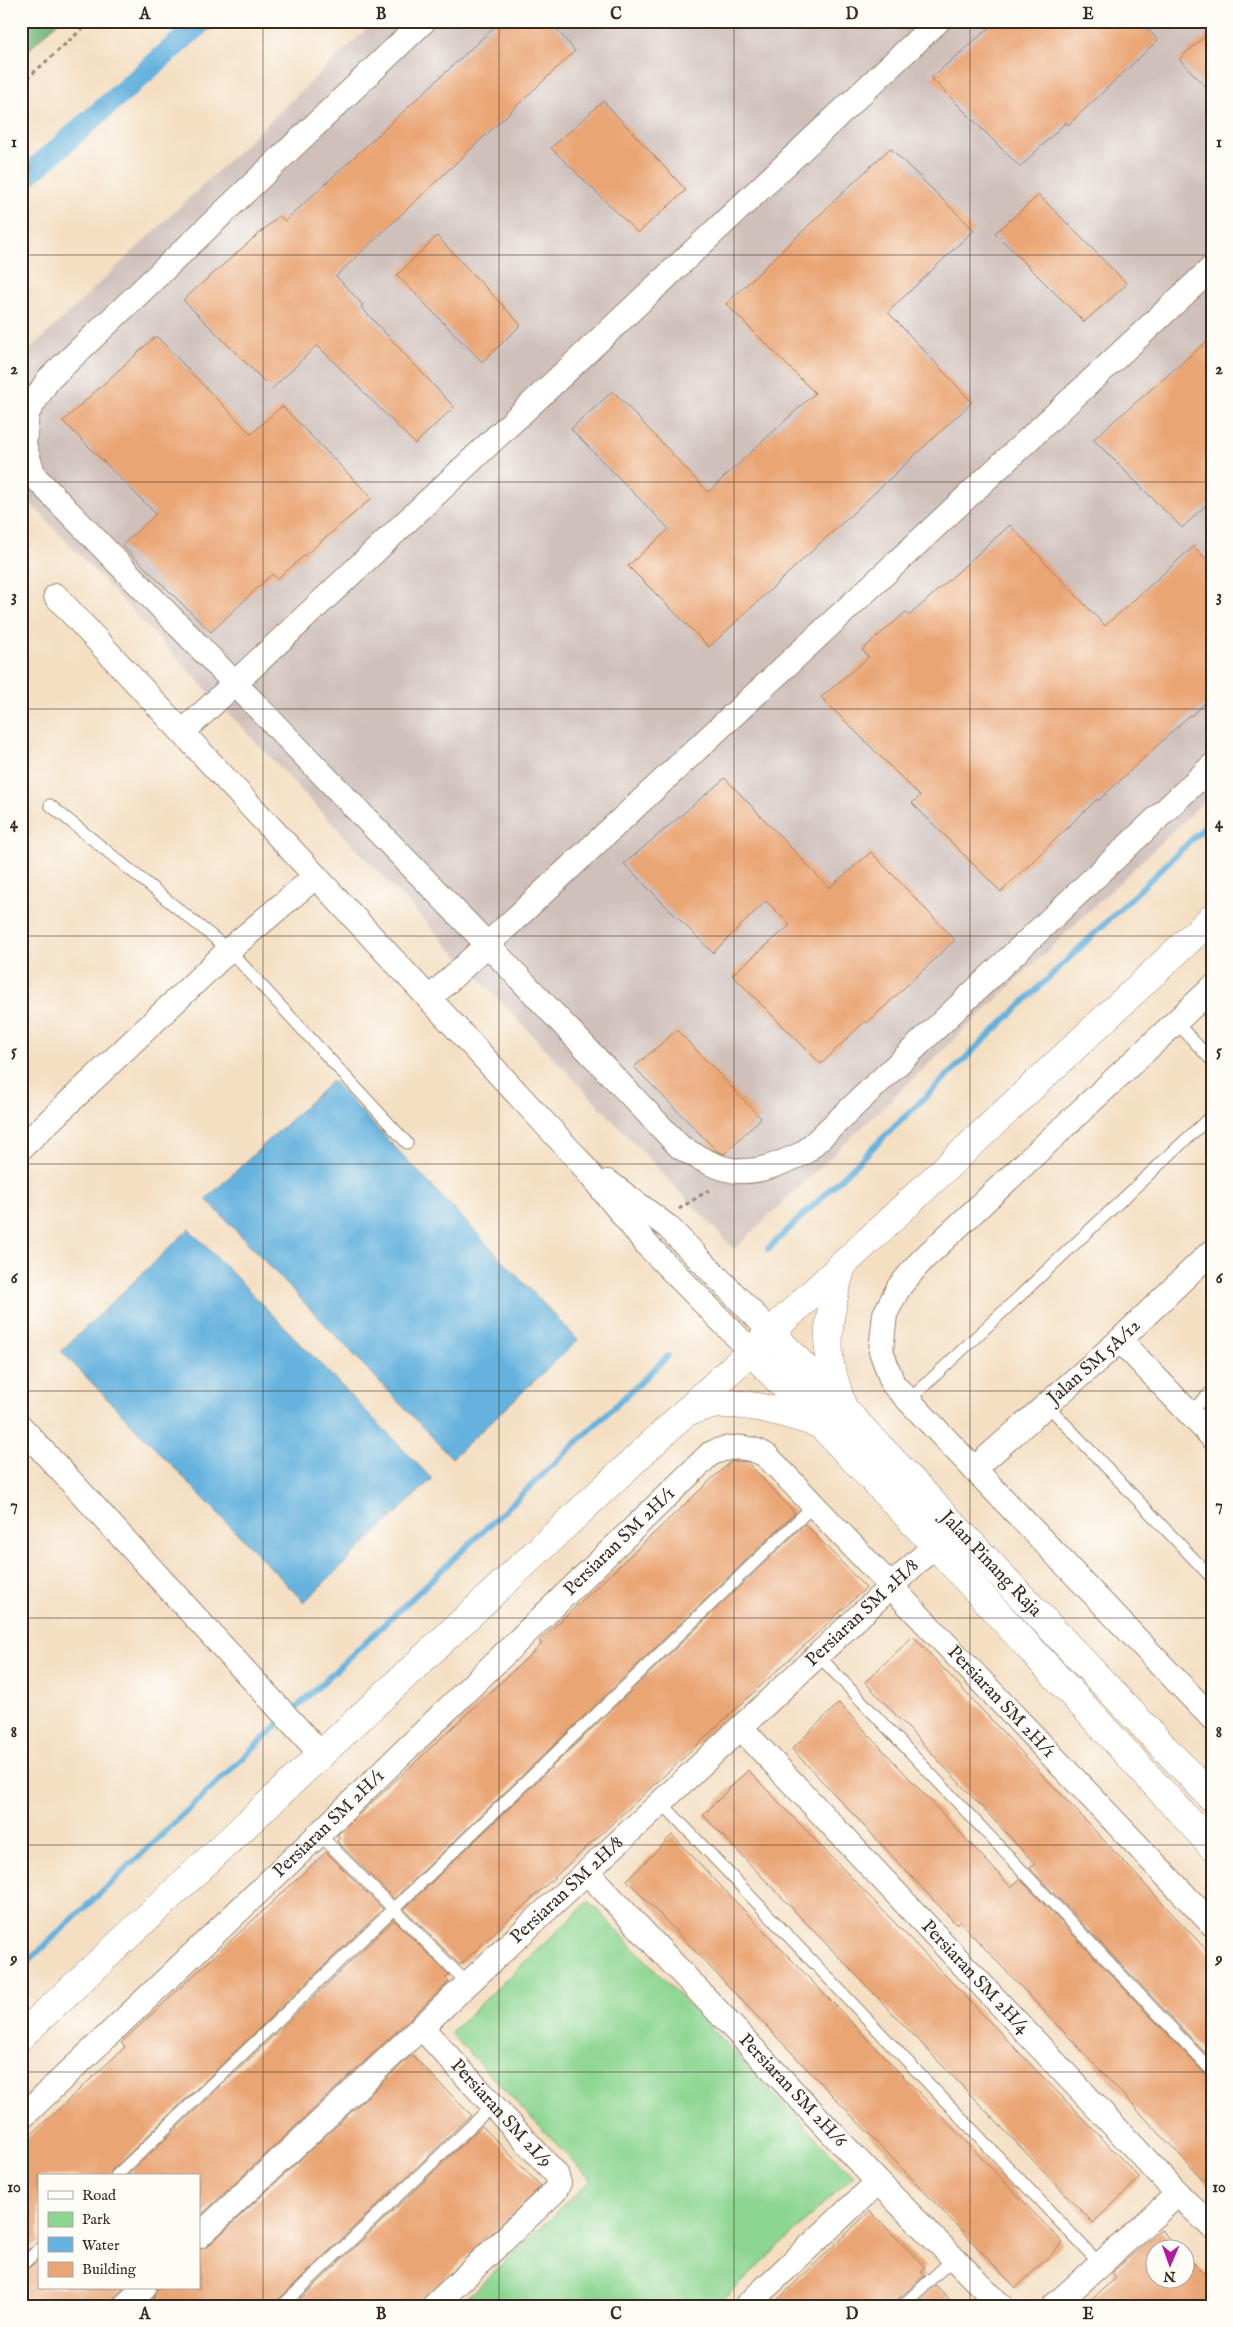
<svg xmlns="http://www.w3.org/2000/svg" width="1233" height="2327" font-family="'IM FELL English',serif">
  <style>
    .industrial { fill: #cfc0bb }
    .green { fill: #8dd692; stroke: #648058 }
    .forest { fill: #72b77c; stroke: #56704d }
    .water { fill: #65b2de; stroke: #506e7e }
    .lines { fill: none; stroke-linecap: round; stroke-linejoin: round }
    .stream { stroke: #65b2de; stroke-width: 6 }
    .canal { stroke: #65b2de; stroke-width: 22 }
    .building { fill: #eaa574 }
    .service-casing { stroke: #988470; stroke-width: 13 }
    .minor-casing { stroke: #988470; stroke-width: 26 }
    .tertiary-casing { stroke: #988470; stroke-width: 29 }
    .secondary-casing { stroke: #988470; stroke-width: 29 }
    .path { stroke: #988470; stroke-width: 3; stroke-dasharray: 4 4; stroke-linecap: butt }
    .service { stroke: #fff; stroke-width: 11 }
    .minor { stroke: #fff; stroke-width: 24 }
    .tertiary { stroke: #fff; stroke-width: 28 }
    .secondary { stroke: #fff; stroke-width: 28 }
    .grid { fill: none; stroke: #3b2a1e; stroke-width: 1; stroke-opacity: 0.55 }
    .labels { text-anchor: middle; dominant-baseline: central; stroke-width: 4.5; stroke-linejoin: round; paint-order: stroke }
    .street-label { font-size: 19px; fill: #3b2a1e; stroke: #fdfcf7 }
    .neatline { fill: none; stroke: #3b2a1e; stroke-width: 2 }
    .grid-label { font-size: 16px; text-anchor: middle; font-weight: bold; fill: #3b2a1e }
  </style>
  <rect width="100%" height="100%" fill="#fdfcf7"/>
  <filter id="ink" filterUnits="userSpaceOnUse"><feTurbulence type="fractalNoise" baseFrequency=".02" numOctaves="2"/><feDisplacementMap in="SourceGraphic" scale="10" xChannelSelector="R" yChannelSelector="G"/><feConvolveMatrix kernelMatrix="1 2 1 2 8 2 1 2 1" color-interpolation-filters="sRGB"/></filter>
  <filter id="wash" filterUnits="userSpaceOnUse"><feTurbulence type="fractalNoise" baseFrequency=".0096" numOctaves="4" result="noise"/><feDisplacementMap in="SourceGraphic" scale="20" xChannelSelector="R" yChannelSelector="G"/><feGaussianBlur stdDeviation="1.12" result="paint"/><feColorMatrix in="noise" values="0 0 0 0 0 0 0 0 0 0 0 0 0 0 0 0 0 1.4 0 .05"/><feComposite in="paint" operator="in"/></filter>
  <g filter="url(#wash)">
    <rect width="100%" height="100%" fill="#f4dfc3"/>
    <path class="industrial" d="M375 21H1212V794L734 1249 21 493V358Z"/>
    <path class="green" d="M589 1901 853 2176 716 2306H458L591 2180 450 2033Z"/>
    <path class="forest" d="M21 21H59L21 57Z"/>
    <path class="water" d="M332 1081 578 1340 452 1458 206 1199Z
      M189 1229 432 1479 304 1602 61 1351Z"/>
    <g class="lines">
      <path class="stream" d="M768 1249 1212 820
        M21 1968 668 1356"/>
      <path class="canal" d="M21 181 203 21"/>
    </g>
    <g id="blocks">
      <path class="building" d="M501 21H550L575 51 336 276 363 305 361 307 454 407 415 444 317 345 272 389 183 300 279 216 285 221Z
        M997 21H1140L1158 40 1068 125 1066 122 1020 167 931 78Z
        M1212 30V93L1179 59Z
        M603 101 686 190 638 233 551 148Z
        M890 148 974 230 888 312 972 402 709 647 628 566 669 529 571 429 613 391 708 492 815 393 726 304Z
        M1039 195 1127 284 1084 322 995 233Z
        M437 236 521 325 482 362 397 275Z
        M156 336 251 434 282 406 372 498 277 579 272 574 211 632 122 545 156 514 63 421Z
        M1212 337V499L1182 528 1093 439Z
        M1010 525 1105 626 1194 546 1212 565V697L1191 716 1190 715 1098 801 1097 799 1001 892 912 803 920 796 821 697 869 657 862 650 906 612 909 616Z
        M725 778 829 888 871 852 955 940 867 1023 865 1021 821 1064 732 975 790 925 766 901 713 953 624 864Z
        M677 1030 761 1118 724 1154 717 1151 634 1067Z
        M738 1461 747 1462 795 1513 394 1899 337 1841 340 1838 337 1835 542 1644 539 1641 730 1462Z
        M805 1524 866 1588 460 1965 404 1909Z
        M913 1636 1212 1956V2060L1030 1868 1035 1864 865 1682Z
        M839 1703 1011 1887 1020 1879 1207 2076 1212 2078V2189L959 1921 956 1924 792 1749Z
        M748 1770 1140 2178 1093 2223 703 1815Z
        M672 1835 1063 2243 1016 2288 627 1880Z
        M326 1852 383 1909 111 2171 109 2176H39V2242L21 2255V2144L125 2047 121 2043Z
        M394 1920 449 1975 445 1978 449 1982 199 2217V2176H127Z
        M412 2055 471 2115 277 2301 275 2306H145L154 2298 157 2288H199V2249L208 2246Z
        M482 2126 541 2186 416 2306H293Z
        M870 2211 925 2267 921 2271 925 2275 897 2300 895 2306H771Z
        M1161 2230 1180 2250H1156V2280H1186V2255L1212 2281V2296L1200 2306H1083L1116 2278 1111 2273Z
        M39 2260V2288H124L115 2296 112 2306H21V2273Z
        M936 2285 956 2306H913Z"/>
    </g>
  </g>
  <g filter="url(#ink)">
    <use href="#blocks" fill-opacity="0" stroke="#988470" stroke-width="1"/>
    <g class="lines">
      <defs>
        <path id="service" d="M50 805 229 950 407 1143
          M1176 1022 1212 1061
          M909 1400 1212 1115
          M1047 1405 1212 1578
          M1189 1413 1212 1391
          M818 1655 1212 2071
          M661 1802 1100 2264
          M319 1834 468 1984
          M116 2176 813 1506
          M21 2266 39 2249
          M282 2306 494 2104
          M902 2306 954 2258"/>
        <g id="minor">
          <path d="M424 21 48 380 27 413 24 445 34 476 487 944 680 1147C732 1178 749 1178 804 1153L1212 766"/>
          <path d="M56 596 575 1156 649 1247 750 1350"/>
          <path d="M183 732 938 21"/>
          <path d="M1212 988 922 1260 899 1287 885 1314 881 1351 893 1384 1212 1718"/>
          <path d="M429 999 1212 268"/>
          <path d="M21 1148 229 950 316 876"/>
          <path d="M608 1182 668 1227 770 1331"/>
          <path d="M1120 1340 1212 1437"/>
          <path d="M21 1427 321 1754"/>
          <path id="s1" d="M974 1469 1120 1340 1212 1251"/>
          <path id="s2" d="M741 1728 1178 2194 1212 2227"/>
          <path id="s3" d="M587 1872 878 2182 1001 2306"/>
          <path id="s4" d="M421 2027 556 2174 559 2183 555 2191 434 2306"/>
          <path id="s5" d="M21 2118 319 1834 710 1454C728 1445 749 1445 767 1456L1212 1924"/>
          <path id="s6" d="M199 2236 935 1545"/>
          <path d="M125 2306 144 2288"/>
          <path d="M746 2306 878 2182"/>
          <path d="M1054 2306 1178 2194"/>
        </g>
        <path id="tertiary" d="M21 2036 1212 918"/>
        <g id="secondary">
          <path d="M842 1265C833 1297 825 1330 830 1364 833 1377 838 1391 842 1405"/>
          <path id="s7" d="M770 1331 1212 1798"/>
          <path d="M750 1350 935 1545 1212 1846"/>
          <path d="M685 1412C696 1409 708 1405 720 1404 753 1403 785 1413 816 1423"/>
        </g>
      </defs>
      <use href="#service" class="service-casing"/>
      <use href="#minor" class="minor-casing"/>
      <use href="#tertiary" class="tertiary-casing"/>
      <use href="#secondary" class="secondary-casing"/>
      <path class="path" d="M21 84 91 21
        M679 1209 712 1188"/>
      <use href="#service" class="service"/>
      <use href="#minor" class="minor"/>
      <use href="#tertiary" class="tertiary"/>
      <use href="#secondary" class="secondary"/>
    </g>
  </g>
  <path class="grid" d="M263 21V2306M499 21V2306M734 21V2306M970 21V2306M21 255H1212M21 482H1212M21 709H1212M21 936H1212M21 1164H1212M21 1391H1212M21 1618H1212M21 1845H1212M21 2072H1212"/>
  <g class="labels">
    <g class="street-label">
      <text stroke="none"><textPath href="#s1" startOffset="161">Jalan SM 5A/12</textPath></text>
      <text stroke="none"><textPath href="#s5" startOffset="831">Persiaran SM 2H/1</textPath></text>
      <text stroke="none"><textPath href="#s7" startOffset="321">Jalan Pinang Raja</textPath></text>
      <text stroke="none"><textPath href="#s6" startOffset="910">Persiaran SM 2H/8</textPath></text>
      <text stroke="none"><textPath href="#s5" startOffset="1356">Persiaran SM 2H/1</textPath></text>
      <text stroke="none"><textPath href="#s5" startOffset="426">Persiaran SM 2H/1</textPath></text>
      <text stroke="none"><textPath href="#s6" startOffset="505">Persiaran SM 2H/8</textPath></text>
      <text stroke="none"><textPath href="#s2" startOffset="342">Persiaran SM 2H/4</textPath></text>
      <text stroke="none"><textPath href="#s3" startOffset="300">Persiaran SM 2H/6</textPath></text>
      <text stroke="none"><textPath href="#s4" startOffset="118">Persiaran SM 2I/9</textPath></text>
    </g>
  </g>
  <rect width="1233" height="2327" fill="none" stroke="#fdfcf7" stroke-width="55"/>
  <rect x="38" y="2174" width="162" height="115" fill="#fdfcf7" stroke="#afa8a0"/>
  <rect x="48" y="2191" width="25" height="8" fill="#ffffff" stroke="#afa8a0"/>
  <text x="82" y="2200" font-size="15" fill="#3b2a1e">Road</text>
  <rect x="48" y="2212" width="25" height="15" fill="#8dd692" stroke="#afa8a0"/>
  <text x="82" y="2224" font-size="15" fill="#3b2a1e">Park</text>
  <rect x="48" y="2237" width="25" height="15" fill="#65b2de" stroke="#afa8a0"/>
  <text x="82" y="2250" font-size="15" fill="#3b2a1e">Water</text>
  <rect x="48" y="2262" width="25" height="15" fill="#eaa574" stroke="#afa8a0"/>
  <text x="82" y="2274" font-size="15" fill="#3b2a1e">Building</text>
  <g transform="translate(1170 2264) rotate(182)"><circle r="24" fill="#fdfcf7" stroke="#afa8a0"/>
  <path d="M0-4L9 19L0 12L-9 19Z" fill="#b5179e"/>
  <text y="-8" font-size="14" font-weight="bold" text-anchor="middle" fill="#3b2a1e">N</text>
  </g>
  <rect x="28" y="28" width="1178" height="2272" class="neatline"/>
  <g class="grid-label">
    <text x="145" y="19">A</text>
    <text x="381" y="19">B</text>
    <text x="616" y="19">C</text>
    <text x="852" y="19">D</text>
    <text x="1088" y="19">E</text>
    <text x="14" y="147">1</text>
    <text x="1219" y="147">1</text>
    <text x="14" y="374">2</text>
    <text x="1219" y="374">2</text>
    <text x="14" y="601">3</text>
    <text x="1219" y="601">3</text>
    <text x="14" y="828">4</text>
    <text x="1219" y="828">4</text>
    <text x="14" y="1056">5</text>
    <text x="1219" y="1056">5</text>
    <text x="14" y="1283">6</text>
    <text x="1219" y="1283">6</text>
    <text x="14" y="1510">7</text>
    <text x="1219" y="1510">7</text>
    <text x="14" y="1737">8</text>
    <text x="1219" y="1737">8</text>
    <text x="14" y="1964">9</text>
    <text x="1219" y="1964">9</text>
    <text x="14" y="2192">10</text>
    <text x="1219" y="2192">10</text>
    <text x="145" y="2319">A</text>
    <text x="381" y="2319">B</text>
    <text x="616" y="2319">C</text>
    <text x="852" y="2319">D</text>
    <text x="1088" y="2319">E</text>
  </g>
</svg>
